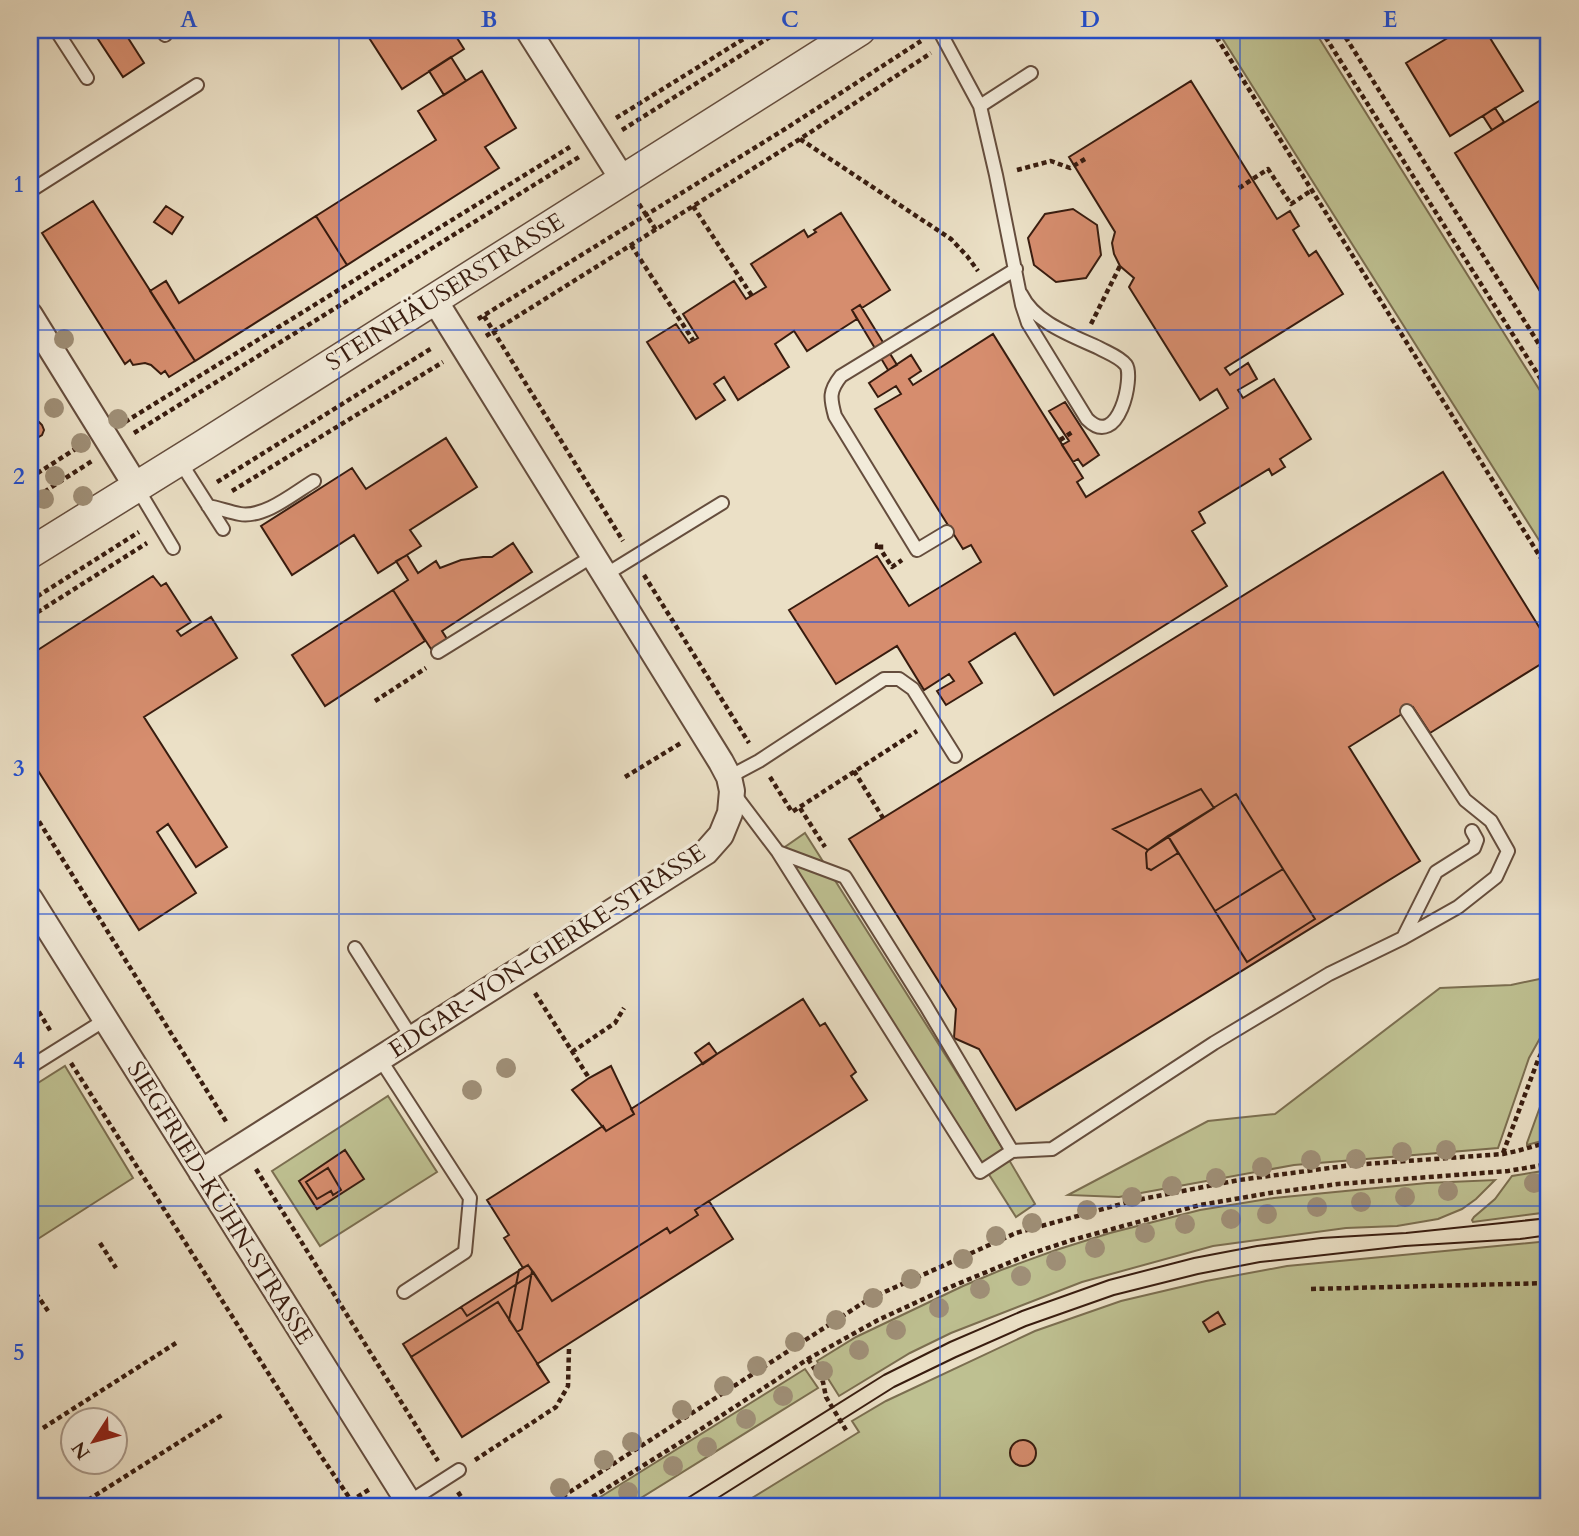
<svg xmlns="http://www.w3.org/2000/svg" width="1579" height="1536" font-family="Cardo,serif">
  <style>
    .green { fill: #bec091; stroke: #7b6e50; stroke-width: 2 }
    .building { fill: #d68d6e; stroke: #381c0f; stroke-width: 2 }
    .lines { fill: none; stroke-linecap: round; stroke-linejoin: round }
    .service-casing { stroke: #654d3d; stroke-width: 16 }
    .minor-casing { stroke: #654d3d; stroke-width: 28 }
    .tertiary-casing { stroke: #654d3d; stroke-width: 33 }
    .path { stroke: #381c0f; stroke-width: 4.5; stroke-dasharray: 5 3.5; stroke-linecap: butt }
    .service { stroke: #f2ebda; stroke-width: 12 }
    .minor { stroke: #f2ebda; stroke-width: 24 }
    .tertiary { stroke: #f2ebda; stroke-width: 30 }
    .tram { stroke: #381c0f; stroke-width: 2 }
    .tree { fill: #9f8f77 }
    .grid { fill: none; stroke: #1d4ed8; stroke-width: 2; stroke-opacity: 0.55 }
    .labels { text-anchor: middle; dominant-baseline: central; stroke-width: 7; stroke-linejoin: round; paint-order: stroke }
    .street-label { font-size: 24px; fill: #381c0f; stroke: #f2ebda }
    .neatline { fill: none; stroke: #1d4ed8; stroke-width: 2.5 }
    .grid-label { font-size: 23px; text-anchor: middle; font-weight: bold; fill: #1d4ed8 }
  </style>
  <rect width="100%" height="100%" fill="#ebe0c6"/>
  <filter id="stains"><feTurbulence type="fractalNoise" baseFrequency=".00286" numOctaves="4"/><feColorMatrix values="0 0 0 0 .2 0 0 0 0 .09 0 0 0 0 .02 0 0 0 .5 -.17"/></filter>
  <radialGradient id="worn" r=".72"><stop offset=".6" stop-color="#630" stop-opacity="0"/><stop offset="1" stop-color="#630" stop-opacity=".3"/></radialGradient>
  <path class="green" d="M1217 30H1314L1549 405V556Z
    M805 833 972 1097 1035 1204 1016 1217 782 849Z
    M1549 977V1022L1529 1058 1498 1148 1294 1165 1119 1197 1068 1195 1208 1121 1275 1114 1440 988 1511 985Z
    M65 1066 133 1178 30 1244V1088Z
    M1549 1082V1139L1527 1145V1143Z
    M388 1096 437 1172 320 1246 272 1171Z
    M1549 1170V1212L1473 1222 1472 1220 1474 1217 1495 1199 1512 1176Z
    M1495 1180 1476 1199 1462 1209 1438 1219 1397 1226 1346 1228 1213 1246 1082 1282 951 1333 910 1353 839 1396 817 1361 856 1337 963 1286 1001 1270 1056 1250 1110 1233 1200 1210 1274 1198 1427 1183Z
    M1549 1241V1506H739L859 1432 852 1421 886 1401 1035 1331 1121 1301 1206 1281 1287 1266Z
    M805 1369 818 1388 628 1506H586Z"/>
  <path class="building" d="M92 30H123L144 63 123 77Z
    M364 30H452L464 49 402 89Z
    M1461 30H1485L1523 91 1450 136 1406 63Z
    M451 57 466 81 444 95 429 71Z
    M482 71 516 128 485 147 499 168 347 265 316 216 436 140 418 111Z
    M1191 81 1277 219 1290 211 1299 226 1293 230 1309 256 1316 251 1343 294 1225 368 1230 375 1248 363 1257 379 1238 390 1243 398 1274 379 1311 439 1280 459 1285 467 1272 475 1269 469 1199 512 1205 523 1192 531 1227 586 1054 695 1015 633 969 662 982 683 946 705 937 691 954 681 949 674 924 690 897 646 836 684 789 610 877 556 909 606 981 562 971 545 963 549 875 409 901 394 896 386 878 397 869 383 911 355 921 371 909 379 913 385 993 334 1083 478 1077 482 1086 497 1228 408 1217 389 1200 400 1129 287 1134 278 1120 266 1114 254 1112 243 1115 232 1069 157Z
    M1549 95V306L1455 153Z
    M1495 108 1504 122 1492 130 1483 116Z
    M93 201 195 361 169 377 165 371 161 374 151 365 145 363 133 365 130 360 125 364 42 233Z
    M166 206 183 217 172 234 154 222Z
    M1073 209 1097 225 1101 255 1086 278 1056 282 1034 265 1028 238 1045 214Z
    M841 213 890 290 862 308 860 305 852 310 857 319 807 351 794 331 775 344 789 367 738 400 724 377 714 384 725 400 696 419 647 342 676 324 689 343 698 338 683 314 734 281 746 299 766 287 751 264 804 230 808 237 816 232 814 230Z
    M316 216 347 265 195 361 150 291 166 281 179 303Z
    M860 305 897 365 888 370 852 310Z
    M1065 402 1099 455 1083 466 1078 459 1073 462 1062 445 1069 441 1049 411Z
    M39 422 42 425 44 430 42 435 30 442V426Z
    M446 438 477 487 410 530 421 546 378 573 354 535 292 575 261 526 352 468 366 489Z
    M1443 472 1549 643V659L1430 733 1413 707 1349 747 1420 861 1016 1110 979 1049 954 1038 956 1009 849 839Z
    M513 543 532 572 442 631 447 639 431 649 393 590 408 580 396 561 407 555 418 573 436 561 440 568 461 560 483 557H492Z
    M153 576 161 586 166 583 191 622 177 631 181 636 211 617 237 658 144 717 227 847 196 867 168 824 157 832 196 893 139 930 30 758V655Z
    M393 590 425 641 325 706 292 655Z
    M1201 789 1214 808 1148 850 1113 829Z
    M1236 794 1283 869 1215 911 1168 836Z
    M1168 836 1178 853 1151 870 1147 868 1146 853 1148 850Z
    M1283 869 1315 919 1247 962 1215 911Z
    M803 999 820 1026 825 1023 856 1072 851 1076 867 1100 695 1210 698 1215 670 1233 667 1228 552 1301 528 1265 523 1268 504 1238 509 1235 487 1200 603 1126 606 1131 634 1114 631 1109Z
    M709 1043 717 1054 703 1064 695 1053Z
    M611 1066 634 1114 606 1131 572 1090 589 1078Z
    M345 1150 364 1179 317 1209 299 1181Z
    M328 1168 341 1190 333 1195 331 1191 317 1199 306 1182Z
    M709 1201 733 1239 537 1364 549 1382 462 1437 403 1344 461 1307 467 1316 534 1273 552 1301 667 1228 670 1233 698 1215 695 1210Z
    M528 1265 532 1271 522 1329 517 1332 509 1320 519 1270Z
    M528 1265 534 1273 467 1316 461 1307Z
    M498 1302 549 1382 462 1437 411 1357Z
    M1218 1312 1225 1324 1209 1332 1203 1322Z
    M1010 1453a13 13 0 1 1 26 0a13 13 0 1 1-26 0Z"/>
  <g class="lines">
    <defs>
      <path id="service" d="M56 30 87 78
        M162 30 165 35
        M939 30 980 106 996 175 1022 305 1028 323 1087 419C1119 451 1134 376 1126 365 1120 357 1108 353 1099 348 1071 335 1035 323 1021 294
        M980 106 1031 73
        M30 191 197 85
        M179 460 223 529
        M136 486 173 548
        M208 506C219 508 229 512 240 514 265 518 294 493 314 481
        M947 532 917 550 835 416C830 398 829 391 841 376L1016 269
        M605 575 722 503
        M438 652 593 556
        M729 777 759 761 884 679H899L913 689 955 756
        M735 795 778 852 980 1172 1012 1151 1052 1149 1214 1043 1329 974 1403 938 1458 907 1496 877 1508 851 1491 821 1465 800 1407 711
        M778 852 845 877 926 1006 1012 1151
        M1403 938 1436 872 1474 848 1477 840 1472 831
        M355 948 412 1038
        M380 1059 470 1198 465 1252 404 1292
        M30 1067 105 1020
        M409 1502 459 1470"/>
      <path id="minor" d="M528 30 623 180
        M30 315 136 486
        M30 899 411 1506
        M201 1172 706 852 721 835 730 813 732 791 729 777 721 762 434 299"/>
      <path id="tertiary" d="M30 553 204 445 860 30"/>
    </defs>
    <use href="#service" class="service-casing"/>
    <use href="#minor" class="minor-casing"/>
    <use href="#tertiary" class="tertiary-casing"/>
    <path class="path" d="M1212 30 1549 571
      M1321 30 1549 392
      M1341 30 1549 360
      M616 118 758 30
      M622 130 781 30
      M800 139 951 239 967 256 978 271
      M1017 170 1051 161 1070 168 1085 159
      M1239 188 1268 169 1291 204 1312 190
      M639 204 656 230
      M693 206 752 296
      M631 245 693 340
      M484 316 623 541
      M478 319 785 129 921 41
      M1091 324 1120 266
      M486 336 800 139 931 53
      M125 422 570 147
      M134 433 579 157
      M1060 440 1074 431
      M30 478 80 446
      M217 482 432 348
      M232 491 443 362
      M30 501 92 461
      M877 549V545L881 544V550L892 567 902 560
      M644 575 749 743
      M30 595 40 611
      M30 601 139 532
      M30 617 147 543
      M375 701 426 668
      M854 771 883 818
      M625 777 681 743
      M770 777 792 812 917 731
      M30 807 227 1123
      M800 808 825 847
      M535 993 589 1078
      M30 997 51 1032
      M572 1052 615 1023 624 1008
      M71 1063 321 1456 355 1506
      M1503 1153 1538 1060 1549 1037
      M256 1169 438 1461
      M100 1243 116 1268
      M31 1286 48 1311
      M1311 1289 1549 1283
      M808 1359 823 1382 826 1397 846 1430
      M43 1428 176 1343
      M475 1460 556 1407 568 1386 569 1348
      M458 1492 467 1506
      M88 1500 222 1415
      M343 1506 370 1489
      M548 1506 869 1299 1016 1233 1132 1201 1239 1180 1352 1165 1503 1154 1517 1151 1549 1142
      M578 1506 681 1442 808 1359 878 1320 943 1290 1030 1254 1072 1240 1200 1205 1270 1193 1338 1184 1508 1171 1549 1164"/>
    <use href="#service" class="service"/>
    <use href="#minor" class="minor"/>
    <use href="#tertiary" class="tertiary"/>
    <path class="tram" d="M675 1506 884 1375 950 1342 1022 1311 1109 1280 1194 1258 1257 1246 1321 1238 1406 1233 1549 1218
      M705 1506 894 1387 956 1357 1026 1326 1114 1295 1198 1274 1260 1262 1405 1246 1520 1239 1549 1235"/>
  </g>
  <g class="tree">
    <circle cx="64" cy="339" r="10"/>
    <circle cx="54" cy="408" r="10"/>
    <circle cx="118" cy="419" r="10"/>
    <circle cx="81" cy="443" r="10"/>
    <circle cx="55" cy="476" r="10"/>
    <circle cx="83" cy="496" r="10"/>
    <circle cx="44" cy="499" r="10"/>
    <circle cx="506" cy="1068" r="10"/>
    <circle cx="472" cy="1090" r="10"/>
    <circle cx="1446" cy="1150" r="10"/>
    <circle cx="1402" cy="1152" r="10"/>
    <circle cx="1356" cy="1159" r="10"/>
    <circle cx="1311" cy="1160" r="10"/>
    <circle cx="1262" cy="1167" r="10"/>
    <circle cx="1216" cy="1178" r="10"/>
    <circle cx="1534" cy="1183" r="10"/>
    <circle cx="1172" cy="1186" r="10"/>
    <circle cx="1448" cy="1191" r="10"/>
    <circle cx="1132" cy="1197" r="10"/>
    <circle cx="1405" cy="1197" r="10"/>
    <circle cx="1361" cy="1202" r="10"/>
    <circle cx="1317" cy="1207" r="10"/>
    <circle cx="1087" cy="1210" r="10"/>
    <circle cx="1267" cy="1214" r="10"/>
    <circle cx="1231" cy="1219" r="10"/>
    <circle cx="1032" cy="1223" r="10"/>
    <circle cx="1185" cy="1224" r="10"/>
    <circle cx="1145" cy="1233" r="10"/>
    <circle cx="996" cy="1236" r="10"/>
    <circle cx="1095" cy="1248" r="10"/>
    <circle cx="963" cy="1259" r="10"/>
    <circle cx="1056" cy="1261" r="10"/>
    <circle cx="1021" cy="1276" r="10"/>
    <circle cx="911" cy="1279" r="10"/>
    <circle cx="980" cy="1289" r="10"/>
    <circle cx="873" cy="1298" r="10"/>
    <circle cx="939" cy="1308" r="10"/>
    <circle cx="836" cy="1320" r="10"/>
    <circle cx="896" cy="1330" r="10"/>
    <circle cx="795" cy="1342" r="10"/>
    <circle cx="859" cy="1350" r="10"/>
    <circle cx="757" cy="1366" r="10"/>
    <circle cx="823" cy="1371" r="10"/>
    <circle cx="724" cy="1386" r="10"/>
    <circle cx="783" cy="1396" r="10"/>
    <circle cx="682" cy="1410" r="10"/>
    <circle cx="746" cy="1419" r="10"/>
    <circle cx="632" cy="1442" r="10"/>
    <circle cx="707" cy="1447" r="10"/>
    <circle cx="604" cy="1460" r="10"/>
    <circle cx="673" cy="1466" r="10"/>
    <circle cx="560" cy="1488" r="10"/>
    <circle cx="628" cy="1492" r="10"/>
  </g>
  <path class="grid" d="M339 30V1506M639 30V1506M940 30V1506M1240 30V1506M30 330H1549M30 622H1549M30 914H1549M30 1206H1549"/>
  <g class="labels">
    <g class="street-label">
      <text transform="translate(445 292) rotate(-32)">STEINHÄUSERSTRASSE</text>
      <text transform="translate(547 951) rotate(-33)">EDGAR-VON-GIERKE-STRASSE</text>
      <text transform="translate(220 1203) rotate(58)">SIEGFRIED-KÜHN-STRASSE</text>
    </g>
  </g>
  <rect width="1579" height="1536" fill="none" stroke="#ebe0c6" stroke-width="77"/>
  <g transform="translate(94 1441) rotate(234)"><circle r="33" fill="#f2ebda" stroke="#a89889" stroke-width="2"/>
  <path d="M0-5L12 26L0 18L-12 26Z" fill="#8f2418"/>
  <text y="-10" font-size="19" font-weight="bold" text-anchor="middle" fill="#381c0f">N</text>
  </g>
  <rect x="38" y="38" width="1502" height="1460" class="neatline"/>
  <g class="grid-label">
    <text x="189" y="27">A</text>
    <text x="489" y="27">B</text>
    <text x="790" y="27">C</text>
    <text x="1090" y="27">D</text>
    <text x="1390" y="27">E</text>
    <text x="19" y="192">1</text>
    <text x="19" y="484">2</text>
    <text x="19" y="776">3</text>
    <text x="19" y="1068">4</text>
    <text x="19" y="1360">5</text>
  </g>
  <rect width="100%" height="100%" filter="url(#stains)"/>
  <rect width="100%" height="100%" fill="url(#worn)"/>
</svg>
